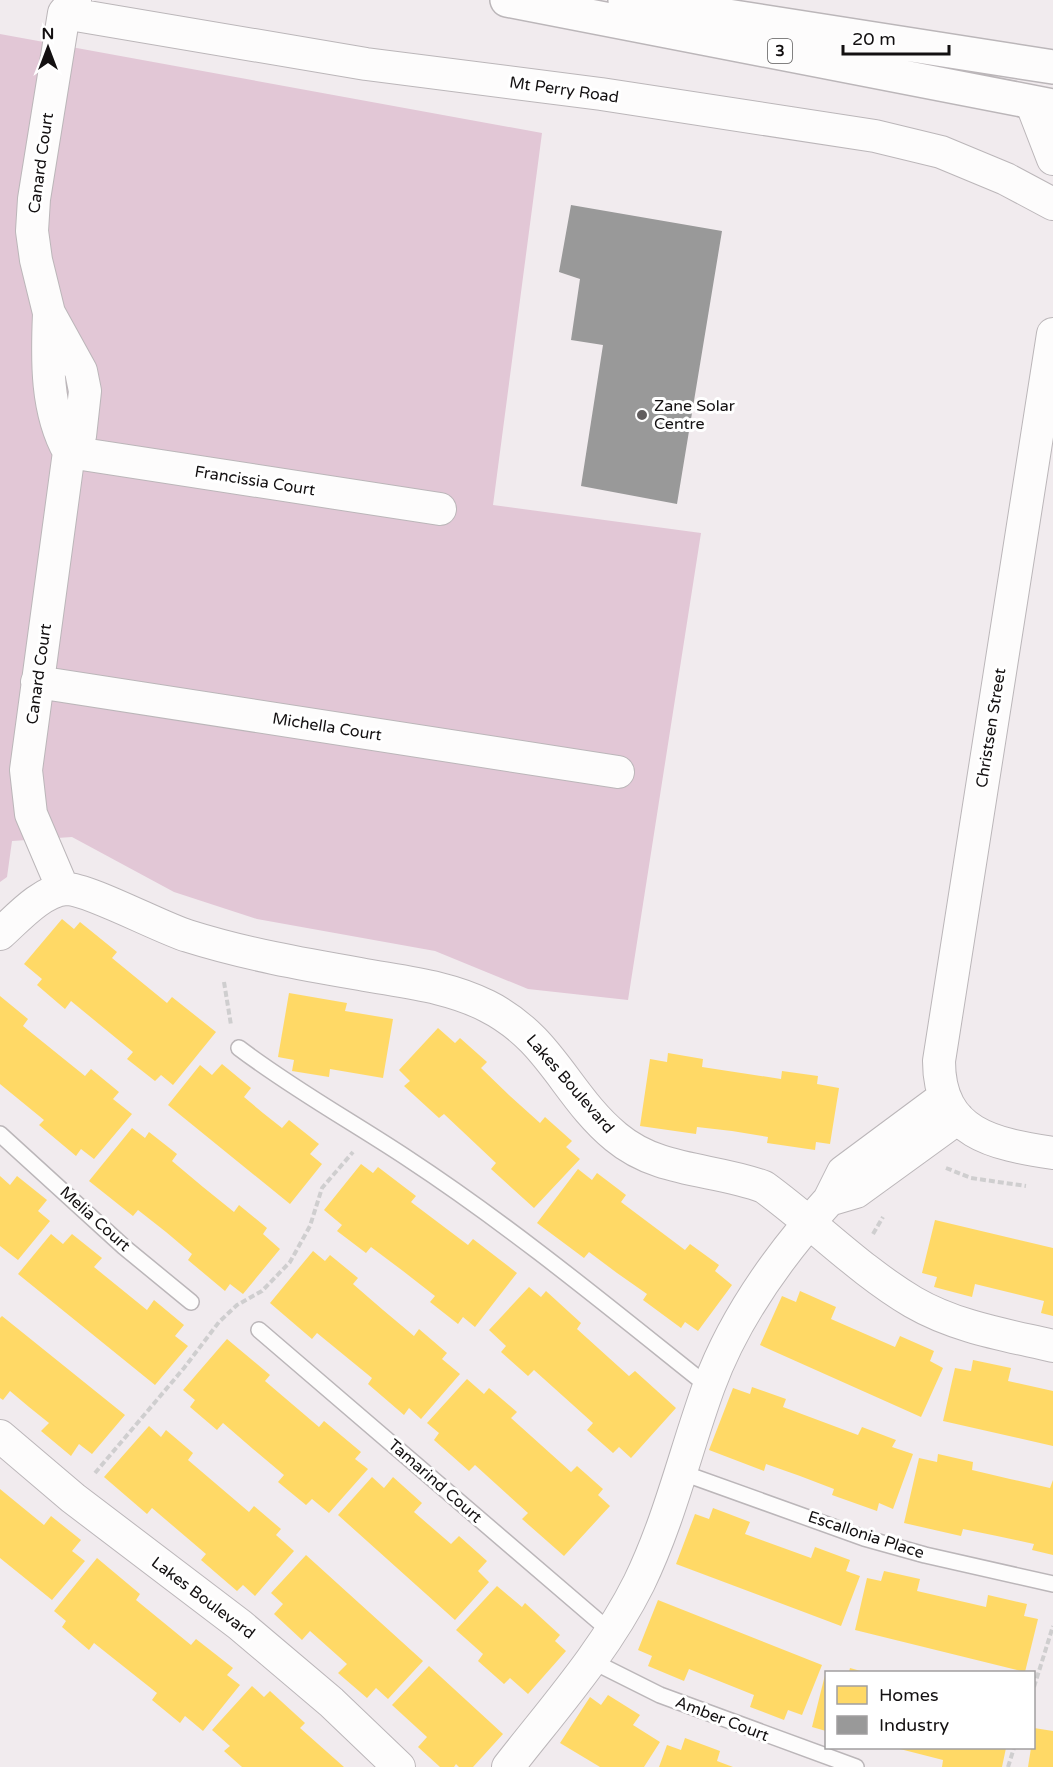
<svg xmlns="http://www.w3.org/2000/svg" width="1053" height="1767" font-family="'Varela Round',sans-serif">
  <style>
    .green { fill: #e2c7d6 }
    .homes { fill: #ffd966 }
    .industry { fill: #999 }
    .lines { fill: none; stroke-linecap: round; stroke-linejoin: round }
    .service-casing { stroke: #bbb6b9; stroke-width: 18 }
    .minor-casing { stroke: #bbb6b9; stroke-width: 34 }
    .primary-casing { stroke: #bbb6b9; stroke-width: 36 }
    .path { stroke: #cfcecf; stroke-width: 4; stroke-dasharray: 6 3; stroke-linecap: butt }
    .service { stroke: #fdfcfc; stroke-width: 15 }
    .minor { stroke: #fdfcfc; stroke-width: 32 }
    .primary { stroke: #fdfcfc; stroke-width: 33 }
    .poi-dot { fill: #615d5e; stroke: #fff; stroke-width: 2 }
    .labels { text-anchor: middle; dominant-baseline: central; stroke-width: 6; stroke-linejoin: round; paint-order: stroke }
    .shield { fill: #fff; stroke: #5a5858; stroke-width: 1.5 }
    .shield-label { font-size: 15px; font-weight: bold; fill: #131011 }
    .street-label { font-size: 16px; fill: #131011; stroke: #fff }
    .poi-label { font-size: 16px; fill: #131011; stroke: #fff; text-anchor: start }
  </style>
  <rect width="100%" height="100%" fill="#f1ebee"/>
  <path class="green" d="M0 34 542 133 493 505 701 533 628 1000 528 989 435 951 257 919 174 892 72 837 12 841 7 877 0 882Z"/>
  <path class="homes" d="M62 919 74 929 80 922 117 952 112 958 167 1003 172 997 216 1032 173 1085 161 1075 155 1081 127 1059 133 1052 71 1001 65 1009 37 985 42 979 24 964Z
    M289 993 347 1003 345 1011 393 1019 383 1078 330 1069 329 1077 292 1071 294 1060 278 1057Z
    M0 996 28 1019 23 1026 85 1076 91 1069 119 1092 113 1099 132 1114 94 1159 81 1149 76 1156 39 1125 44 1120 0 1084Z
    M438 1028 455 1043 460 1038 487 1062 481 1068 510 1096 540 1123 545 1117 572 1141 566 1147 580 1159 534 1208 491 1169 496 1163 444 1114 439 1118 404 1086 410 1081 399 1070Z
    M668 1053 703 1059 702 1067 781 1079 782 1071 818 1076 817 1084 839 1088 830 1144 816 1142 815 1150 767 1143 768 1137 732 1131 697 1127 696 1134 640 1126 650 1059 667 1062Z
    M222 1064 251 1088 244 1097 263 1113 282 1128 289 1120 319 1144 310 1154 322 1164 290 1204 168 1105 200 1065 212 1075Z
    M132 1128 145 1138 149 1132 177 1154 172 1161 203 1187 234 1212 239 1205 267 1228 263 1234 280 1249 243 1294 230 1284 225 1291 188 1260 192 1254 166 1232 138 1210 133 1216 89 1181Z
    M361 1164 373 1173 378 1167 416 1196 411 1202 468 1245 473 1239 517 1273 475 1327 463 1317 458 1324 430 1302 435 1296 403 1271 371 1247 366 1253 337 1231 342 1225 324 1210Z
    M578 1169 592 1180 597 1173 626 1195 621 1202 685 1250 690 1244 719 1265 715 1271 732 1285 698 1331 685 1322 681 1328 643 1300 647 1294 617 1273 589 1252 584 1258 537 1223Z
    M0 1176 10 1185 17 1176 47 1200 38 1211 50 1221 18 1260 0 1246Z
    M935 1220 1053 1248V1316L1041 1313 1044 1301 975 1284 972 1297 934 1287 937 1277 922 1273Z
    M51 1234 63 1244 72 1234 102 1258 94 1267 147 1310 154 1300 184 1325 175 1336 188 1346 155 1385 18 1274Z
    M313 1251 325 1261 330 1255 358 1278 353 1284 383 1310 414 1336 419 1329 447 1353 442 1359 460 1374 421 1419 409 1408 404 1415 368 1384 372 1378 317 1333 312 1339 270 1303Z
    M529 1287 541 1297 546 1291 581 1323 577 1329 629 1376 635 1371 676 1408 631 1458 619 1447 613 1453 587 1430 593 1423 534 1370 528 1376 501 1352 506 1346 489 1330Z
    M800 1291 836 1307 831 1319 895 1347 900 1336 934 1351 930 1361 943 1368 921 1417 760 1345 782 1296 796 1302Z
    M2 1316 125 1415 92 1454 79 1444 71 1456 41 1431 49 1423 29 1407 10 1391 3 1400 0 1398V1318Z
    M227 1339 270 1375 265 1381 319 1427 324 1421 361 1452 355 1459 368 1469 329 1513 312 1499 306 1505 278 1482 284 1475 253 1449 223 1423 217 1430 190 1407 195 1400 183 1390Z
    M973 1360 1011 1368 1008 1381 1053 1391V1446L943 1421 955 1368 971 1371Z
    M467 1379 484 1394 489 1388 517 1412 511 1418 571 1472 577 1466 603 1489 598 1495 610 1506 564 1556 522 1519 528 1513 475 1465 469 1471 434 1440 439 1433 427 1423Z
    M752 1387 786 1399 783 1407 858 1435 862 1427 896 1440 892 1447 913 1454 893 1509 879 1503 877 1511 832 1495 834 1489 800 1476 766 1464 764 1471 709 1450 733 1388 750 1394Z
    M149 1426 161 1437 166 1430 193 1453 188 1460 249 1512 254 1506 281 1529 276 1535 294 1551 255 1596 243 1585 237 1591 201 1560 206 1554 152 1508 147 1514 104 1477Z
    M938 1454 973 1462 972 1470 1010 1479 1050 1488 1053 1480V1555L1032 1550 1034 1544 997 1536 963 1529 961 1536 904 1523 919 1458 937 1462Z
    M372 1477 384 1488 393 1477 422 1503 414 1512 451 1544 459 1536 487 1561 478 1571 489 1582 455 1620 338 1515Z
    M0 1489 44 1525 51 1516 81 1540 72 1551 85 1561 52 1600 0 1558Z
    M713 1508 750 1522 745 1534 811 1558 815 1547 850 1560 846 1571 860 1576 841 1626 676 1564 695 1514 709 1519Z
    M306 1555 423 1661 388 1699 376 1688 367 1698 338 1673 347 1664 310 1631 302 1640 274 1614 283 1604 271 1593Z
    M97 1558 140 1594 136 1600 191 1645 196 1639 233 1668 227 1675 240 1685 203 1731 185 1716 180 1723 152 1700 157 1693 94 1643 89 1650 62 1627 66 1621 54 1611Z
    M884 1571 920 1579 917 1591 986 1607 988 1595 1027 1604 1024 1616 1038 1619 1025 1672 855 1630 867 1578 881 1581Z
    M497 1586 522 1607 525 1603 560 1635 555 1641 566 1651 528 1694 510 1678 504 1684 478 1661 483 1654 456 1630Z
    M658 1600 822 1665 802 1715 788 1710 784 1720 750 1707 754 1695 689 1669 684 1681 648 1666 652 1656 638 1650Z
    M429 1666 503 1734 473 1767H459L456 1764 454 1767H440L418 1747 427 1737 392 1705Z
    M850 1668 864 1672H849Z
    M826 1671V1731L812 1727Z
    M252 1686 264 1697 270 1691 305 1723 300 1728 344 1767H242L224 1751 230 1746 212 1730Z
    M608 1695 640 1715 633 1725 660 1742 644 1767H600L560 1743 590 1697 601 1705Z
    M1034 1728 1053 1731V1767H1028L1031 1748H1034Z
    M685 1738 720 1751 717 1761 733 1767H659L667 1745 681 1750Z
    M896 1748H1006L1002 1767H942L943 1760Z"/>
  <path class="industry" d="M571 205 722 231 677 504 581 486 603 345 571 340 580 279 559 272Z"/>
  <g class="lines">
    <defs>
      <path id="service" d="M239 1048C293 1089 351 1121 407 1158 512 1227 610 1308 709 1387
        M0 1134 124 1247 191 1302
        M259 1330 611 1632
        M683 1473 864 1538 925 1555 1053 1584
        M592 1661 660 1695 856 1767"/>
      <path id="minor" d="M64 13 366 64 601 94 875 136 941 152 1006 179 1053 204
        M1031 102 1053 159
        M49 314C47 360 46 411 69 452
        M1053 334 939 1061C939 1134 994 1144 1053 1153
        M69 452 440 509
        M37 682 618 772
        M63 889 31 814 26 770 69 452 80 436 85 391 81 371 49 313 36 260 32 231 34 199 64 13 75 0
        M0 934C17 919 41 891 66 889 87 888 161 928 188 936 245 954 302 964 360 974 403 982 448 986 487 1006 551 1038 566 1096 616 1137 659 1173 714 1168 764 1187 815 1224 859 1270 913 1302 956 1327 1006 1335 1053 1346
        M944 1097 843 1172 829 1200 856 1192 958 1118
        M0 1436 73 1498 240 1625 331 1702 399 1767
        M508 1767C554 1708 605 1651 639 1583 670 1519 685 1452 709 1386 734 1318 780 1254 829 1200"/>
      <path id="primary" d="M507 0 1053 106
        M625 0 1053 67"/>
    </defs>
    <use href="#service" class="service-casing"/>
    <use href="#minor" class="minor-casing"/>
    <use href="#primary" class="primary-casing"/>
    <path class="path" d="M224 982 231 1025
      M946 1168 971 1178 1026 1186
      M873 1234 883 1217
      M95 1473 184 1368 219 1322 237 1305 262 1291 290 1262 310 1226 322 1188 353 1152
      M1034 1687 1053 1626
      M1008 1767 1014 1748"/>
    <use href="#service" class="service"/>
    <use href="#minor" class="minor"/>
    <use href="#primary" class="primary"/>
  </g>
  <circle class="poi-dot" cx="642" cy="415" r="6"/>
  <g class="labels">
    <rect class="shield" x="768" y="39" width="24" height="24" rx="4.5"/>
    <g class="shield-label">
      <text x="780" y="51">3</text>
    </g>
    <g class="street-label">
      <text transform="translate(564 90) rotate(8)">Mt Perry Road</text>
      <text transform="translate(41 163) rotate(-82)">Canard Court</text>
      <text transform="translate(255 481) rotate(9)">Francissia Court</text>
      <text transform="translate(39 674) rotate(-82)">Canard Court</text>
      <text transform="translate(327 727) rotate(9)">Michella Court</text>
      <text transform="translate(991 728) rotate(-81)">Christsen Street</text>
      <text transform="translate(570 1084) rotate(49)">Lakes Boulevard</text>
      <text transform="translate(95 1219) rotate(42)">Melia Court</text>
      <text transform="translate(435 1481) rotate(41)">Tamarind Court</text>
      <text transform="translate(866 1535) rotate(18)">Escallonia Place</text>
      <text transform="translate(203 1598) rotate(37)">Lakes Boulevard</text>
      <text transform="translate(722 1719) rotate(21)">Amber Court</text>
    </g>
    <g class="poi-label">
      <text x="654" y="406">Zane Solar<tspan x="654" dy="18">Centre</tspan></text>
    </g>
  </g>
  <rect x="825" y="1671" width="210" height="78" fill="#ffffff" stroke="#a19fa0" stroke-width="1.5"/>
  <rect x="837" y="1686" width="30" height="18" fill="#ffd966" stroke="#a19fa0" stroke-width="1.5"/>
  <text x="879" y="1701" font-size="18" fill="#131011">Homes</text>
  <rect x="837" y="1716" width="30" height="18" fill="#999999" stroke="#a19fa0" stroke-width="1.5"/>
  <text x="879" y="1731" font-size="18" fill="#131011">Industry</text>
  <g transform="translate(48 48)" stroke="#ffffff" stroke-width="4.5" paint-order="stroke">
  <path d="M0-4.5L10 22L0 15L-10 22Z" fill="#131011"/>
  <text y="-9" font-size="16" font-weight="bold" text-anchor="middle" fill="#131011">N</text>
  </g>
  <path d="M843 45v9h106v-9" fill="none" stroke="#131011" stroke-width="3"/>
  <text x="852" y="45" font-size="18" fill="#131011" stroke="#ffffff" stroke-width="4.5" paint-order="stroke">20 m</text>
</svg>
